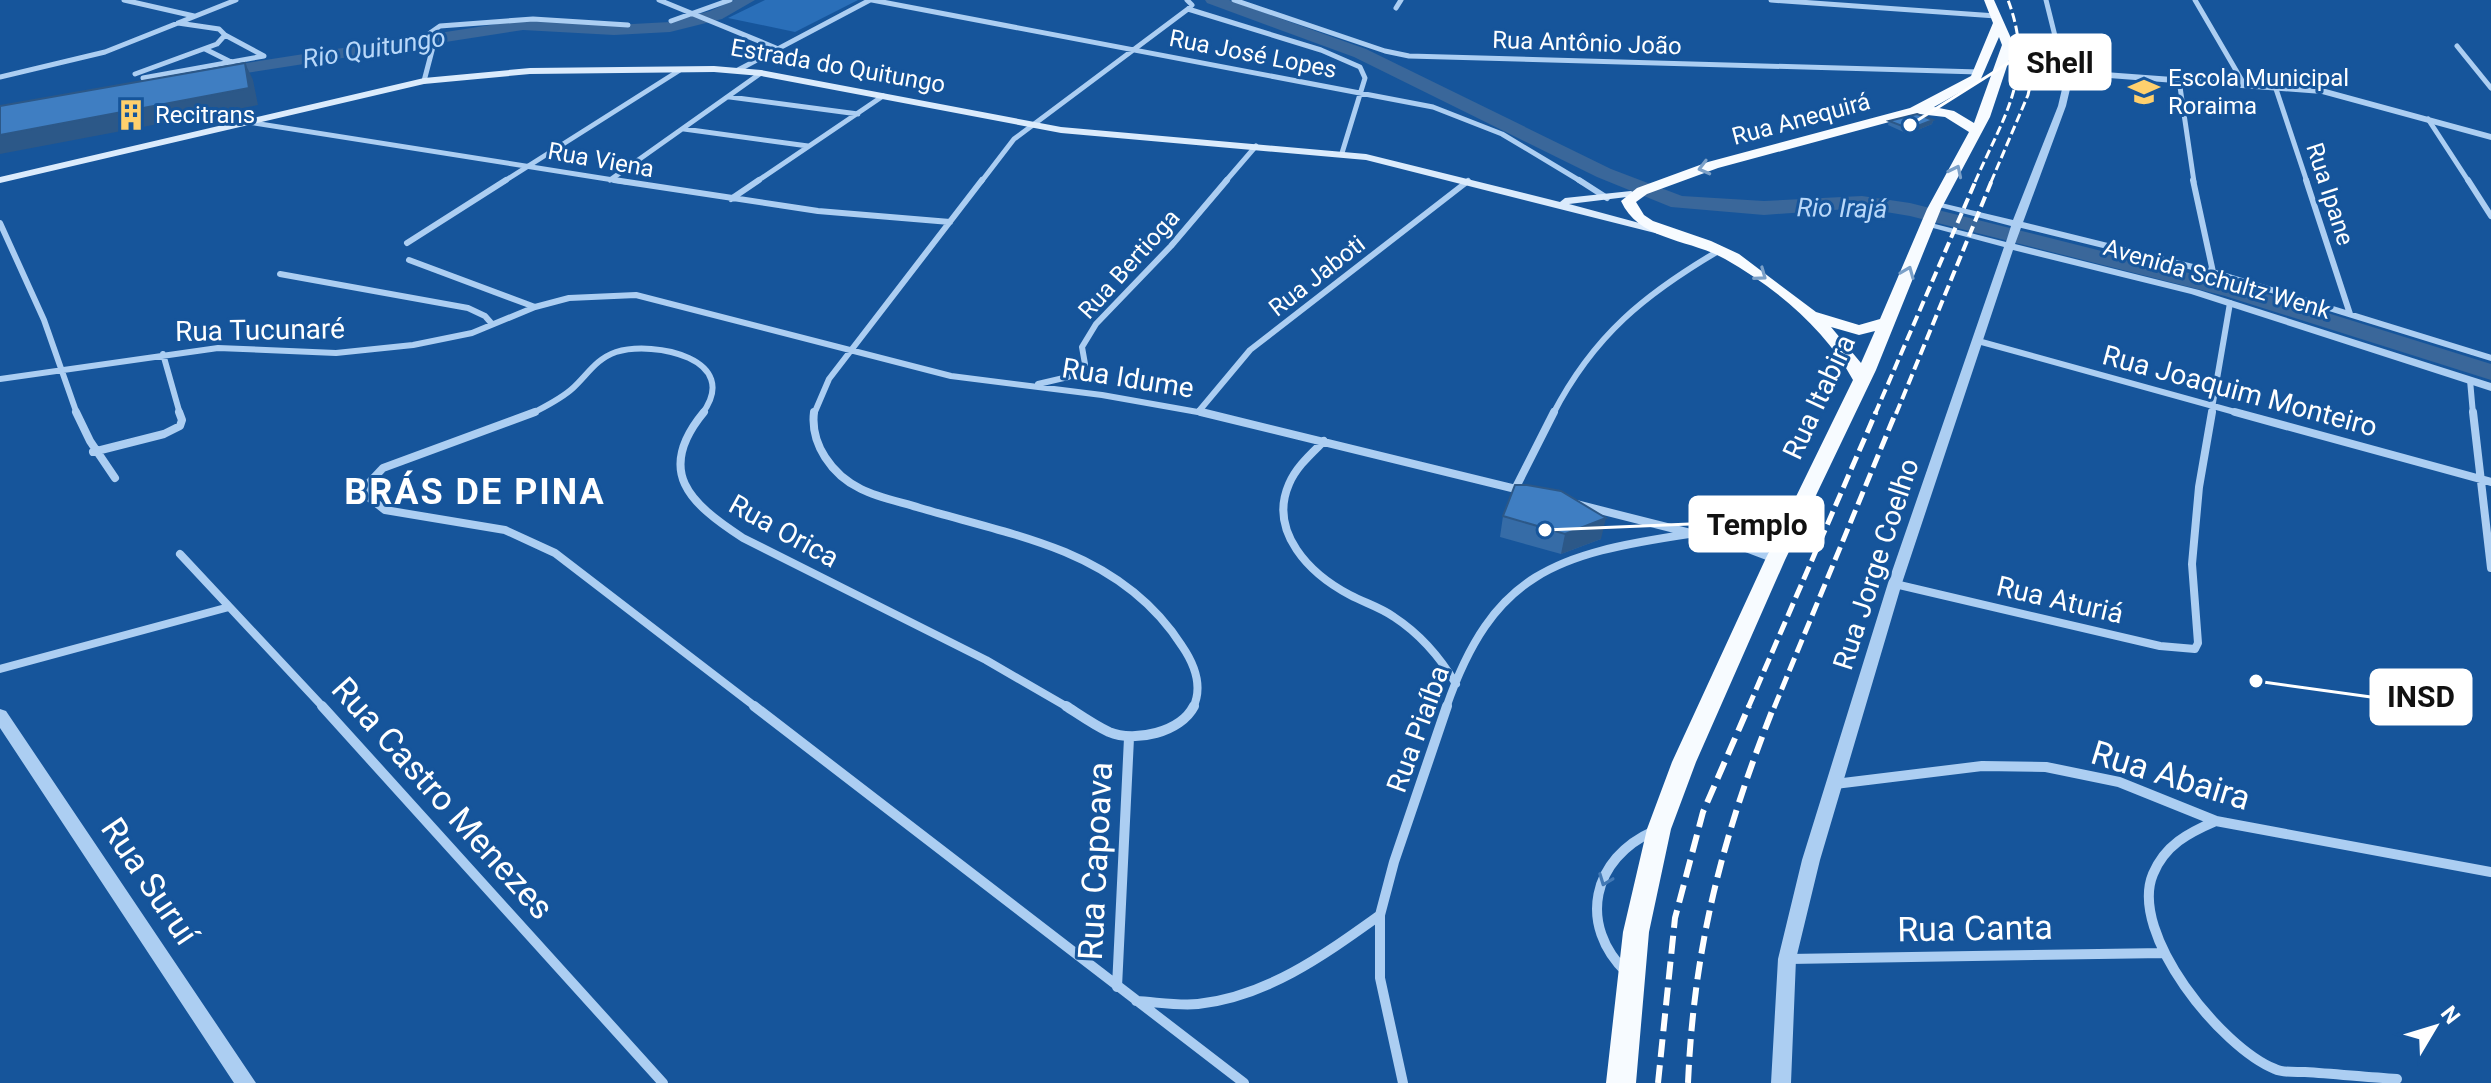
<svg xmlns="http://www.w3.org/2000/svg" width="2491" height="1083" font-family="Roboto,sans-serif">
  <style>
    .green { fill: #2a6fb9 }
    .lines { fill: none; stroke-linecap: round; stroke-linejoin: round }
    .river { fill: #3a679a; fill-rule: evenodd }
    .minor-far3 { stroke: #accef2; stroke-width: 5 }
    .minor-far2 { stroke: #accef2; stroke-width: 6 }
    .minor-far1 { stroke: #accef2; stroke-width: 8 }
    .minor { stroke: #accef2; stroke-width: 10 }
    .tertiary { fill: #accef2; fill-rule: evenodd }
    .secondary { fill: #dbebfc; fill-rule: evenodd }
    .primary { fill: #f7fbff; fill-rule: evenodd }
    .rail-far3 { stroke: #fff; stroke-width: 3; stroke-dasharray: 9 4; stroke-linecap: butt }
    .rail-far2 { stroke: #fff; stroke-width: 4; stroke-dasharray: 11 5; stroke-linecap: butt }
    .rail-far1 { stroke: #fff; stroke-width: 5; stroke-dasharray: 14 6; stroke-linecap: butt }
    .rail { stroke: #fff; stroke-width: 6; stroke-dasharray: 18 8; stroke-linecap: butt }
    .wall { fill: #366ca7 }
    .shaded-wall { fill: #2c5888 }
    .building { fill: #3f7ec2; stroke: #2c5888; stroke-width: 2 }
    .oneway { stroke: #7ba0c8 }
    .oneway2 { stroke: #4379b5 }
    .labels { text-anchor: middle; dominant-baseline: central; stroke-width: 6; stroke-linejoin: round; paint-order: stroke }
    .far-street-label { font-size: 24px; fill: #fff; stroke: #16559b }
    .far-poi-label { font-size: 24px; fill: #fff; stroke: #16559b; text-anchor: start }
    .far-water-label { font-size: 26px; font-style: italic; fill: #b9d8f9; stroke: #16559b }
    .street-label { font-size: 28px; fill: #fff; stroke: #16559b }
    .near-street-label { font-size: 34px; fill: #fff; stroke: #16559b }
    .district-label { font-size: 36px; font-weight: bold; letter-spacing: 2px; fill: #fff; stroke: #16559b }
    .leader { fill: none; stroke: #fff; stroke-width: 3 }
    .callout-dot { fill: #fff; stroke: #16559b; stroke-width: 3 }
    .callout { fill: #fff; stroke: #fff; stroke-width: 3 }
    .callout-label { font-size: 30px; text-anchor: middle; font-weight: bold; fill: #111 }
  </style>
  <rect width="100%" height="100%" fill="#16559b"/>
  <path class="green" d="M765 0H858L795 32 728 18Z"/>
  <g class="lines">
    <path class="river" d="M734 0H755L722 19 670 32 614 35 523 30 207 79 198 74 207 69 523 20 614 25 670 22 710 11Z
      M1205 0H1229L1366 49 1611 169 1682 196 1764 201 1862 196 1910 203 2241 286 2491 364V380L2225 296 1910 216 1862 208 1764 215 1671 207 1597 177 1354 57 1207 3Z"/>
    <path class="minor-far3" d="M124 0 194 16
      M659 0 776 48
      M872 0 1433 107 1502 134 1582 182
      M1234 0 1385 51 1409 56 1979 72
      M1771 0 1996 16
      M2046 0 2064 72
      M2195 0 2244 84
      M1396 8 1401 0
      M1188 9 1321 50 1360 67 1365 78 1342 153
      M671 21 730 0
      M2457 46 2491 88
      M205 49 233 63
      M738 70 870 0
      M135 74 217 44 225 35 219 29 178 23
      M0 77 105 52 236 0
      M143 78 264 56 225 35
      M2179 80 2194 182
      M424 81 434 43 430 33 440 26 533 19 628 25
      M2275 86 2307 182
      M730 97 858 114
      M2428 119 2469 182
      M248 122 626 182
      M684 129 808 146
      M610 180 761 73
      M503 182 680 70
      M756 182 883 96
      M981 182 1014 139 1188 9 1192 5 1187 0
      M1225 182 1256 146"/>
    <path class="minor-far2" d="M614 180 818 211 950 222
      M1579 180 1607 198
      M2193 180 2213 272
      M2306 180 2350 314
      M2468 180 2491 216
      M731 199 759 180
      M0 223 44 320 77 414
      M2018 224 2213 272 2491 358
      M407 243 506 180
      M409 260 535 307
      M280 274 468 308 485 316 492 324
      M1978 341 2242 414
      M163 354 180 414
      M0 379 218 348 336 353 413 345 472 333 535 307 569 298 636 295 951 376 1102 395 1209 414
      M2470 380 2473 414
      M1038 384 1068 377 1080 371 1085 364 1082 347 1096 324 1171 246 1227 180
      M1199 411 1250 350 1468 181
      M531 414C546 406 561 399 573 388 588 374 596 359 616 352 654 340 743 359 702 414
      M814 414 829 379 982 180
      M1553 414C1594 335 1645 294 1720 250
      M2211 414 2230 303"/>
    <path class="minor-far1" d="M76 412 90 441 115 478
      M535 412 383 468 367 485V496L385 510 505 530 555 553 757 708
      M704 412C655 471 689 503 743 538L986 660 1069 708
      M814 412C810 444 832 475 861 489 879 498 901 502 920 508 968 522 1018 533 1065 552 1113 572 1154 602 1182 646 1195 665 1203 687 1193 708
      M1201 412 1524 491
      M2235 412 2491 482
      M2473 412 2491 568
      M1324 441C1311 454 1296 467 1289 484 1268 532 1310 574 1350 595 1365 603 1380 607 1394 617 1420 634 1440 657 1456 684
      M93 452 164 434 180 426 182 420 179 412
      M1515 489 1554 412
      M1576 504 1738 545 1775 559
      M180 554 324 708
      M1895 584 2160 646 2195 649 2198 643 2192 564 2199 487 2212 412
      M0 669 229 607
      M1446 708C1493 572 1556 554 1689 534"/>
    <path class="minor" d="M322 706 663 1083
      M754 706 1244 1083
      M1066 706C1080 715 1094 725 1109 732 1135 743 1181 732 1194 706
      M1835 784 1982 766 2046 767 2119 782 2216 821 2491 872
      M2216 821C2188 833 2165 845 2153 874 2128 934 2222 1048 2275 1069 2283 1073 2296 1072 2305 1072 2336 1074 2366 1077 2397 1079
      M1789 959 2164 953
      M1627 973C1577 925 1592 858 1654 831
      M1117 987 1129 738
      M1136 1001C1156 1002 1178 1006 1198 1004 1268 996 1324 955 1380 915
      M1403 1083 1380 978V915L1394 862 1447 706"/>
    <path class="tertiary" d="M2064 69 2322 88 2491 134V140L2322 94 2069 75 2070 89 2066 106 2015 244 2199 290 2491 383V391L2191 294 2013 250 1902 583 1820 860 1796 959 1791 1083H1771L1778 959 1802 860 1888 583 2004 247 1922 225 1927 222 2006 242 2011 226 1932 205 1937 202 2013 220 2058 106 2062 89 2060 72Z
      M0 709 6 711 256 1083H234L0 728Z"/>
    <path class="secondary" d="M714 66 761 70 1061 127 1366 154 1560 202 1565 198 1631 191 1637 194 1635 196 1569 204 1669 231 1663 235 1366 160 1061 133 761 76 714 72 530 74 424 84 0 183V177L424 78 530 68Z"/>
    <path class="primary" d="M1984 0H1994L2014 45 1990 117 1941 209 1876 370 1785 560 1696 762 1671 829 1649 932 1636 1083H1606L1623 932 1647 829 1672 762 1765 560 1853 380C1826 330 1775 287 1725 259 1690 239 1639 241 1621 201L1637 188 1708 162 1910 108 1971 76 1993 23ZM1999 37 2002 45 1974 123 1954 111 1934 107 1980 81ZM1919 114 1945 117 1969 132 1927 209 1880 319 1859 325 1816 312 1739 254 1711 241 1653 221 1644 215 1636 202 1647 194 1718 168ZM1831 327 1859 335 1875 331 1861 363Z"/>
    <path class="rail-far3" d="M1975 182C2004 115 2036 74 2008 0
      M1991 182 2028 95 2035 64 2028 35"/>
    <path class="rail-far2" d="M1875 414 1976 180
      M1896 414 1992 180"/>
    <path class="rail-far1" d="M1748 708 1876 412
      M1774 708 1896 412"/>
    <path class="rail" d="M1658 1083 1675 918 1703 812 1749 706
      M1688 1083C1694 944 1723 835 1774 706"/>
  </g>
  <path class="wall" d="M1933 120 1932 124 1908 134 1888 125 1889 121Z
    M1503 516 1601 539 1561 554 1500 537Z"/>
  <path class="shaded-wall" d="M245 63 253 80 258 105 0 154V135Z
    M1933 120 1932 124 1908 134 1910 129Z
    M1606 518 1601 539 1561 554 1565 534Z"/>
  <path class="building" d="M245 63 249 88 0 135V106Z
    M1917 114 1933 120 1910 129 1889 121Z
    M1515 485H1527L1561 491 1606 518 1565 534 1503 516Z"/>
  <defs><path id="oneway-chevron" d="M-2-3.5L2.5 0L-2 3.5" fill="none" stroke-width="1.6" stroke-linecap="round" stroke-linejoin="round" transform="scale(2)"/></defs>
  <g class="oneway">
    <use href="#oneway-chevron" transform="translate(1704 168) rotate(165)"/>
    <use href="#oneway-chevron" transform="translate(1956 171) rotate(-64)"/>
    <use href="#oneway-chevron" transform="translate(1908 272) rotate(-68)"/>
    <use href="#oneway-chevron" transform="translate(1761 275) rotate(36)"/>
  </g>
  <use class="oneway2" href="#oneway-chevron" transform="translate(1605 880) rotate(111)"/>
  <defs>
    <symbol id="school-bare" viewBox="-9 -9 18 18"><path d="M0-5L7-2L0 1L-7-2ZM-4 1L0 2.5L4 1V4Q0 6-4 4Z" fill="#ffd06d" stroke="#16559b" stroke-width="2.5" paint-order="stroke"/></symbol>
    <symbol id="building-bare" viewBox="-9 -9 18 18"><path d="M-4-6H4V6H1V3H-1V6H-4ZM-2.5-4.3h1.7v1.8h-1.7ZM.8-4.3h1.7v1.8H.8ZM-2.5-1h1.7V.8h-1.7ZM.8-1h1.7V.8H.8Z" fill="#ffd06d" stroke="#16559b" stroke-width="2.5" paint-order="stroke"/></symbol>
  </defs>
  <g fill-rule="evenodd">
    <use href="#school-bare" x="2122" y="70" width="44" height="44"/>
    <use href="#building-bare" x="109" y="93" width="44" height="44"/>
  </g>
  <g class="labels">
    <g class="far-street-label">
      <text transform="translate(1587 43) rotate(2)">Rua Antônio João</text>
      <text transform="translate(1253 54) rotate(11)">Rua José Lopes</text>
      <text transform="translate(838 66) rotate(10)">Estrada do Quitungo</text>
      <text transform="translate(1801 119) rotate(-15)">Rua Anequirá</text>
      <text transform="translate(601 160) rotate(10)">Rua Viena</text>
      <text transform="translate(2330 194) rotate(72)">Rua Ipane</text>
      <text transform="translate(1129 264) rotate(-48)">Rua Bertioga</text>
      <text transform="translate(1317 276) rotate(-38)">Rua Jaboti</text>
      <text transform="translate(2217 279) rotate(16)">Avenida Schultz Wenk</text>
    </g>
    <g class="far-poi-label">
      <text x="2168" y="78">Escola Municipal<tspan x="2168" dy="28">Roraima</tspan></text>
      <text x="155" y="115">Recitrans</text>
    </g>
    <g class="far-water-label">
      <text transform="translate(374 48) rotate(-9)">Rio Quitungo</text>
      <text transform="translate(1842 208) rotate(1)">Rio Irajá</text>
    </g>
    <g class="street-label">
      <text transform="translate(260 330) rotate(-1)">Rua Tucunaré</text>
      <text transform="translate(1128 378) rotate(9)">Rua Idume</text>
      <text transform="translate(2240 391) rotate(15)">Rua Joaquim Monteiro</text>
      <text transform="translate(1819 397) rotate(-65)">Rua Itabira</text>
      <text transform="translate(784 531) rotate(29)">Rua Orica</text>
      <text transform="translate(1876 564) rotate(-72)">Rua Jorge Coelho</text>
      <text transform="translate(2060 600) rotate(13)">Rua Aturiá</text>
      <text transform="translate(1418 729) rotate(-70)">Rua Piaíba</text>
    </g>
    <g class="near-street-label">
      <text transform="translate(2171 775) rotate(17)">Rua Abaira</text>
      <text transform="translate(443 798) rotate(48)">Rua Castro Menezes</text>
      <text transform="translate(1095 861) rotate(-87)">Rua Capoava</text>
      <text transform="translate(150 881) rotate(56)">Rua Suruí</text>
      <text transform="translate(1975 928) rotate(-1)">Rua Canta</text>
    </g>
    <g class="district-label">
      <text x="475" y="492">BRÁS DE PINA</text>
    </g>
  </g>
  <path class="leader" d="M1910 125L2010 62M1545 530L1690 524M2256 681L2371 697"/>
  <g class="callout-dot">
    <circle cx="1910" cy="125" r="8"/>
    <circle cx="1545" cy="530" r="8"/>
    <circle cx="2256" cy="681" r="8"/>
  </g>
  <g class="callout">
    <rect x="2010" y="35" width="100" height="54" rx="8"/>
    <rect x="1690" y="497" width="133" height="54" rx="8"/>
    <rect x="2371" y="670" width="100" height="54" rx="8"/>
  </g>
  <g class="callout-label">
    <text x="2060" y="73">Shell</text>
    <text x="1757" y="535">Templo</text>
    <text x="2421" y="707">INSD</text>
  </g>
  <g transform="translate(2435 1027) rotate(52)" stroke="#16559b" stroke-width="6" paint-order="stroke">
  <path d="M0-6L14 30L0 20L-14 30Z" fill="#ffffff"/>
  <text y="-12" font-size="22" font-weight="bold" text-anchor="middle" fill="#ffffff">N</text>
  </g>
</svg>
